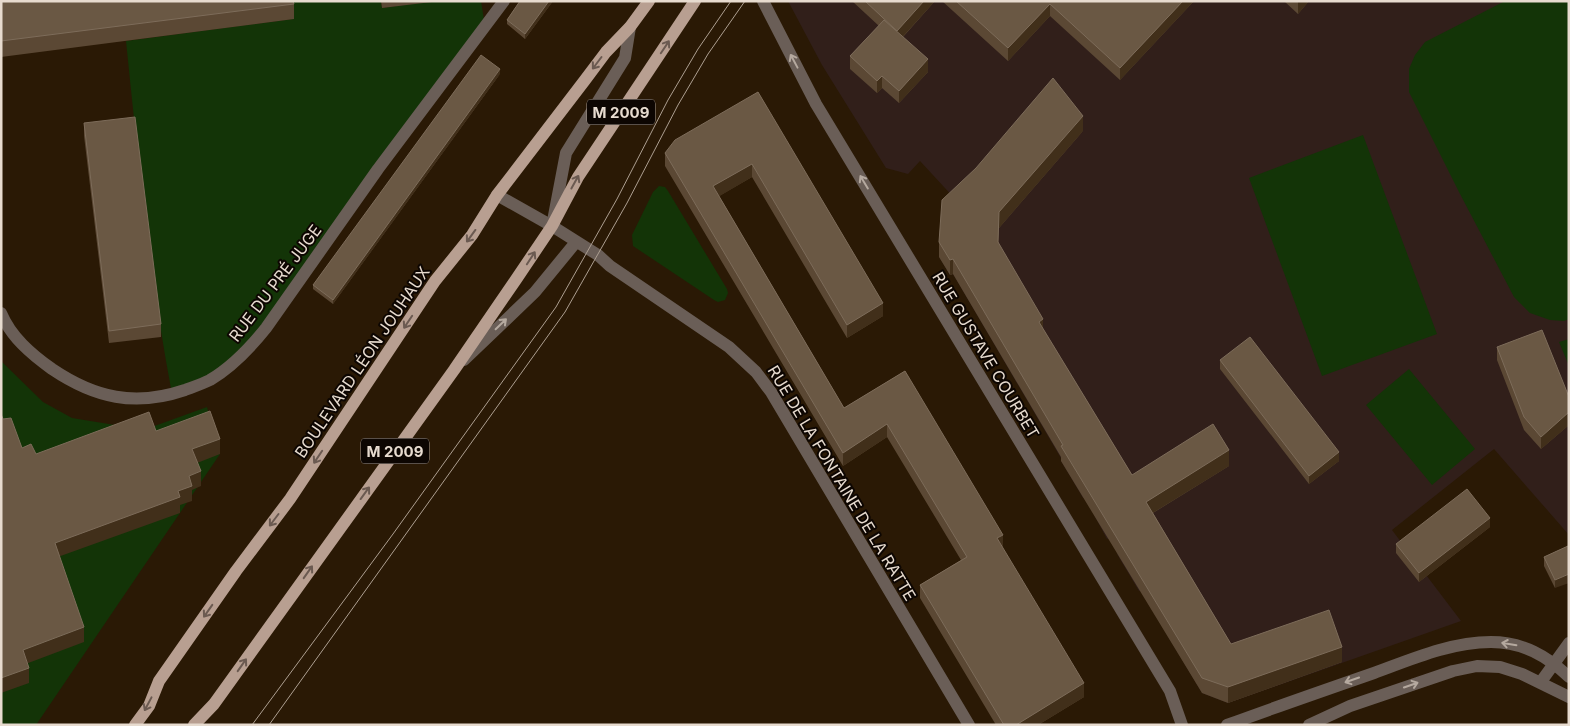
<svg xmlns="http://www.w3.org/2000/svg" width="1570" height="726" font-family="Inter,sans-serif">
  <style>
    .education { fill: #311f1a }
    .green { fill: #133407 }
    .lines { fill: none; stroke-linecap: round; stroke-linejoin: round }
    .minor { stroke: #6a5e57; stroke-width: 12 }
    .major { stroke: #b89f91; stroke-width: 12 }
    .tram { stroke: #ad9f91; stroke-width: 1 }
    .wall { fill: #5b4834 }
    .shaded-wall { fill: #412f1a }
    .building { fill: #6a5844; stroke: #7d6c5a }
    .oneway { stroke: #6b5a51 }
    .oneway2 { stroke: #b5a99f }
    .labels { text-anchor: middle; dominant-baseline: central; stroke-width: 4; stroke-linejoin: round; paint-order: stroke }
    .shield { fill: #0d0602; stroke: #a69b92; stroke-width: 1 }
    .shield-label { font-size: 15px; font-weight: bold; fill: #e7dbcf }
    .street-label { font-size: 16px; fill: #e7dbcf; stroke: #0d0602 }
  </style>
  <rect width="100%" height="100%" fill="#2a1905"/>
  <path class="education" d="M788 1H1569V535L1494 449 1392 530 1461 621 1228 703 1202 693 1141 591H1139L1117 554H1119L1109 538 1107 539 1094 515 1096 514 1086 498H1083L1061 461 1062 460 953 274 950 275 939 257 942 215 956 200 920 161 908 174 886 168 822 65Z"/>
  <path class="green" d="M291 1H381L382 8 435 1H481L485 26 282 306 228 367 172 394C150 278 138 159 126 41L293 19Z
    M1505 1H1569V319L1564 321 1550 320 1530 313 1514 297 1459 192 1409 92V69L1415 55 1425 42Z
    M1363 135 1437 334 1322 376 1249 178Z
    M659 186 665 187 668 191 727 289 728 293 725 300 718 302 714 300 633 246 632 235 653 192Z
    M1569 339V366L1559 342Z
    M1 361 43 402 72 418 115 425 149 428 207 407 220 454 36 725H1Z
    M1409 369 1475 449 1432 485 1366 405Z"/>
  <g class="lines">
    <path class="minor" d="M763 1 816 104 1170 691 1182 725
      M497 195 552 226 598 255 610 266 729 347 756 372 771 392 969 725
      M553 221 566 153 625 58 630 27
      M1 313C11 337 31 354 52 369 95 398 135 407 185 390 193 387 202 384 210 380 232 367 250 348 266 328L378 169 504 1
      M464 360 535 292 576 242
      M1540 683 1569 643
      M1227 725C1276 707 1325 690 1374 673 1412 659 1451 642 1491 642 1523 642 1547 656 1569 677
      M1309 725 1350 706 1453 671 1477 666 1500 667 1522 674 1569 697"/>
    <path class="major" d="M135 725 149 706 159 681 236 571 290 499 435 281 472 235 497 195 585 80 606 52 630 27 649 1
      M194 725 214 704 454 370 517 278 552 226 578 177 695 1"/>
    <path class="tram" d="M252 725 393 534 556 307 617 199 668 100 698 49 731 1
      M269 725 565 312 627 203 678 105 708 54 745 1"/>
  </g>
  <path class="wall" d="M1 1 294 4V19L1 57Z
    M381 1H440L382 8Z
    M520 1H553L525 39 507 24V20Z
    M852 1H935L903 37 928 72 899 103 882 88 877 93 850 69V56L879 26Z
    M942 1H1194L1120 80 1050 16 1008 61Z
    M1284 1H1309L1298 14Z
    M500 74 333 304 313 289V285Z
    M758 92 883 316 847 338 752 177 719 196 844 408 905 371 1084 697 1038 725H996L920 598V585L961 560 887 437 843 466 665 166V153Z
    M84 123 161 324V337L109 343 84 136Z
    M1083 131 999 228 998 243 1043 329 1132 475 1229 466 1153 513 1231 644 1342 662 1228 703 1202 693 1061 461V457L953 274 950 275 939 257V242Z
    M1497 347 1569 397V425L1541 449 1524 430 1497 360Z
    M1220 360 1339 461 1309 484 1220 369Z
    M1490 527 1419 582 1396 553V544Z
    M1568 546 1555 588 1544 566V557Z"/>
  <path class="shaded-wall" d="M549 1H553L525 39V34Z
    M924 1H935L897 43V31Z
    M1183 1H1194L1120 80V68Z
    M1309 1 1298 14V2Z
    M1050 4V16L1008 61V48Z
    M928 59V72L899 103V91Z
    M500 69V74L333 304V300Z
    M882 76V88L877 93V81Z
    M1083 116V131L999 228 998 257 999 212Z
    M752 164V177L713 200V186Z
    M953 259V274L950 275V260Z
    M883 303V316L847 338V325Z
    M1043 319V334L1039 322Z
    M1569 412V425L1541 449V437Z
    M887 424V437L843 466V453Z
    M220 439V454L192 465V449Z
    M1229 450V466L1146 517V502Z
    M1339 452V461L1309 484V476Z
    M201 471V486L192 490V501L180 505V513L55 558V543L178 491 189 476Z
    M1490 518V527L1419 582V573Z
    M1003 535V548L997 538Z
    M1569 574V583L1555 588V580Z
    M84 627V642L23 665V650Z
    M1342 647V662L1228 703V687Z
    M29 668V683L1 693V678Z
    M1084 683V697L1038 725H1016Z"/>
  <path class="building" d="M1 1H293L294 4 1 41Z
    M520 1H549L525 34 507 20Z
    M865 1H924L897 31Z
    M956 1H1183L1120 68 1050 4 1008 48Z
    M884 20 928 59 899 91 882 76 877 81 850 56Z
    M481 55 500 69 333 300 313 285Z
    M1053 78 1083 116 999 212 998 242 1043 319 1039 322 1132 475 1213 424 1229 450 1146 502 1231 644 1329 610 1342 647 1228 687 1202 678 1061 446 1063 445 953 259 950 260 939 242 942 200 976 168Z
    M758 92 883 303 847 325 752 164 713 186 844 408 905 371 1003 535 997 538 1084 683 1016 725H1004L920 585 967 557 887 424 843 453 665 153 675 140Z
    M135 117 161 324 109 331 84 123Z
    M1542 330 1569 397V412L1541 437 1524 417 1497 347Z
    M1250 337 1339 452 1309 476 1220 360Z
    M210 411 220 439 192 449 201 471 189 476 192 486 178 491 180 497 55 543 84 627 23 650 29 668 1 678V414L3 419 11 418 22 448 31 444 36 454 149 412 156 431Z
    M1467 489 1490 518 1419 573 1396 544Z
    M1568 546 1569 548V574L1555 580 1544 557Z"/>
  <defs><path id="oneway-shaft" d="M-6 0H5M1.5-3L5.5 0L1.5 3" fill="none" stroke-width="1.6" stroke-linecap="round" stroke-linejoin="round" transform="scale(1.25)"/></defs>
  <g class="oneway">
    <use href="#oneway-shaft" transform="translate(665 47) rotate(-56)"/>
    <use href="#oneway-shaft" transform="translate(597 63) rotate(127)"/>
    <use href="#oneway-shaft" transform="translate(575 182) rotate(-61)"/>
    <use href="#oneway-shaft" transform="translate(471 236) rotate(126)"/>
    <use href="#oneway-shaft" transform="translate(531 258) rotate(-57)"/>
    <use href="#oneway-shaft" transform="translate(408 322) rotate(124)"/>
    <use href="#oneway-shaft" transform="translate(318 457) rotate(124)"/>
    <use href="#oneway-shaft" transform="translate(365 493) rotate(-54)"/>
    <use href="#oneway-shaft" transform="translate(274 520) rotate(127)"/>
    <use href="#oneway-shaft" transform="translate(308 572) rotate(-55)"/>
    <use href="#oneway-shaft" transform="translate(208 611) rotate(125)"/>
    <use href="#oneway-shaft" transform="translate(242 665) rotate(-55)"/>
    <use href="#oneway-shaft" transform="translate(148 704) rotate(118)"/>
  </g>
  <g class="oneway2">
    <use href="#oneway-shaft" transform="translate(794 61) rotate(-118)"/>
    <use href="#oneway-shaft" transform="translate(864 182) rotate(-121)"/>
    <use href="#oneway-shaft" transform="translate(501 324) rotate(-44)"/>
    <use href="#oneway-shaft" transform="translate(1509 644) rotate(-171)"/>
    <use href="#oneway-shaft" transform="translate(1352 680) rotate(161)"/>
    <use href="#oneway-shaft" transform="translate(1411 685) rotate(-19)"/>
  </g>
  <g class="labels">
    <g class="shield">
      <rect x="587" y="99.5" width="68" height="25" rx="4"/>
      <rect x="361" y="438.5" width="68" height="25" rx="4"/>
    </g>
    <g class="shield-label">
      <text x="621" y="112">M 2009</text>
      <text x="395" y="451">M 2009</text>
    </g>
    <g class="street-label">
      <text transform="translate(275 283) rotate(-53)">RUE DU PRÉ JUGE</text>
      <text transform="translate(986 355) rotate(59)">RUE GUSTAVE COURBET</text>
      <text transform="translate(362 362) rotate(-56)">BOULEVARD LÉON JOUHAUX</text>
      <text transform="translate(842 483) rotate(59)">RUE DE LA FONTAINE DE LA RATTE</text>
    </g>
  </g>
  <rect width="1570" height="726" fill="none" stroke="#e7dbcf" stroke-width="5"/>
</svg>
